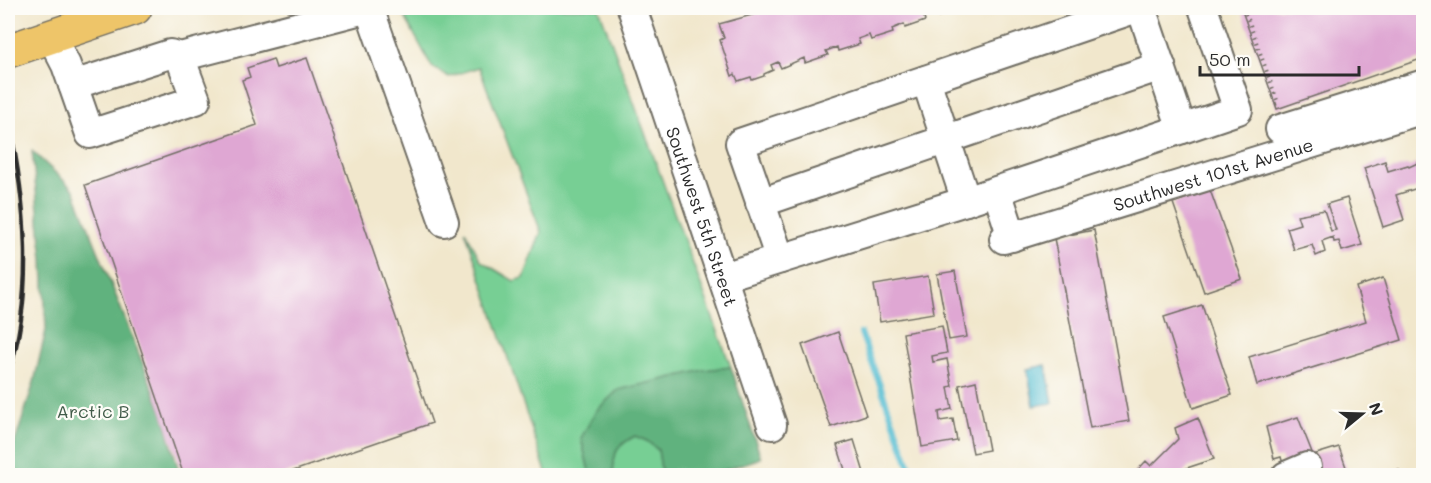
<svg xmlns="http://www.w3.org/2000/svg" width="1431" height="483" font-family="Mali,sans-serif">
  <style>
    .green { fill: #77cf94; stroke: #517d60; stroke-width: 1.5 }
    .forest { fill: #61b27e; stroke: #466e54; stroke-width: 1.5 }
    .water { fill: #54bdd1; stroke: #40747e; stroke-width: 1.5 }
    .lines { fill: none; stroke-linecap: round; stroke-linejoin: round }
    .stream { stroke: #54bdd1; stroke-width: 6 }
    .building { fill: #dfa7d3 }
    .minor-casing { stroke: #706d63; stroke-width: 32 }
    .major-casing { stroke: #706d63; stroke-width: 36 }
    .path { stroke: #706d63; stroke-width: 4; stroke-dasharray: 1.5 4.5; stroke-linecap: butt }
    .minor { stroke: #fff; stroke-width: 28 }
    .major { stroke: #eec569; stroke-width: 33 }
    .rail { stroke: #2b2b2b; stroke-width: 4.5 }
    .labels { text-anchor: middle; dominant-baseline: central; stroke-width: 4.5; stroke-linejoin: round; paint-order: stroke }
    .street-label { font-size: 18px; fill: #2b2b2b; stroke: #fdfcf7 }
    .park-label { font-size: 18px; fill: #425c4a; stroke: #fdfcf7 }
  </style>
  <rect width="100%" height="100%" fill="#fdfcf7"/>
  <filter id="ink" filterUnits="userSpaceOnUse"><feTurbulence type="fractalNoise" baseFrequency=".0167" numOctaves="2"/><feDisplacementMap in="SourceGraphic" scale="12" xChannelSelector="R" yChannelSelector="G"/><feConvolveMatrix kernelMatrix="1 2 1 2 8 2 1 2 1" color-interpolation-filters="sRGB"/></filter>
  <filter id="wash" filterUnits="userSpaceOnUse"><feTurbulence type="fractalNoise" baseFrequency=".008" numOctaves="4" result="noise"/><feDisplacementMap in="SourceGraphic" scale="24" xChannelSelector="R" yChannelSelector="G"/><feGaussianBlur stdDeviation="1.35" result="paint"/><feColorMatrix in="noise" values="0 0 0 0 0 0 0 0 0 0 0 0 0 0 0 0 0 1.4 0 .05"/><feComposite in="paint" operator="in"/></filter>
  <g filter="url(#wash)">
    <rect width="100%" height="100%" fill="#f1e7cc"/>
    <path class="green" d="M400 8H599L731 367 704 370 581 438 590 475H547L465 230 481 261 514 281 524 278 541 232 479 67 449 77 432 67Z
      M635 436 647 441 658 450 662 475 613 476C614 453 614 447 635 436Z"/>
    <path class="forest" d="M32 151 74 190 164 417 180 475 8 476V460L17 436 34 382 46 330 43 260Z
      M731 367 761 458 710 475H662L658 450 647 441 635 436C614 447 614 453 613 475H590L581 438 596 411 618 390 704 370Z"/>
    <path class="water" d="M1046 365 1053 403 1034 406 1027 369Z"/>
    <g class="lines">
      <path class="stream" d="M861 333 911 470"/>
    </g>
    <g id="blocks">
      <path class="building" d="M777 8H959V10L937 17 936 13 924 17 925 21 905 28 904 24 892 29 893 33 871 40 869 35 858 39 860 44 838 51 837 47 826 51 828 55 805 63 804 58 781 68 778 62 771 65 773 70 764 74V76L752 80 751 77 738 81 735 74 732 76 720 40 724 38 719 24Z
        M1241 8H1424V58L1277 109Z
        M307 58 432 423 279 476H184L85 185 257 125 242 80 250 77 247 68 273 59 276 68Z
        M1424 160V186L1396 195 1404 220 1383 227 1364 168 1385 161 1388 171 1408 165 1409 167Z
        M1210 190 1242 279 1204 292 1173 203Z
        M1347 198 1362 245 1342 251 1339 241 1334 242 1333 237 1322 241 1325 252 1316 256 1312 245 1294 250 1287 228 1300 224 1297 215 1324 210 1331 231 1336 230 1327 204Z
        M1094 230 1129 421 1090 428 1054 238Z
        M955 271 967 337 949 340 937 274Z
        M928 276 934 313 880 322 874 285Z
        M1383 278 1402 340 1257 385 1249 357 1366 321 1356 287Z
        M1202 305 1232 395 1193 408 1164 317Z
        M942 326 947 353 932 356 933 362 947 359 952 386 948 387 952 409 939 412 940 421 953 419 957 441 922 447 903 333Z
        M838 332 866 415 831 427 802 345Z
        M976 381 989 450 973 453 959 385Z
        M1298 417 1313 455 1283 464 1281 457 1274 459 1266 427Z
        M1198 418 1214 459 1187 468 1181 476H1132L1146 461 1151 466 1178 439 1175 428Z
        M854 440 865 476H847L837 445Z
        M1339 447 1347 470 1329 476H1320L1313 455Z
        M1399 470 1401 476H1384V475Z"/>
    </g>
  </g>
  <g filter="url(#ink)">
    <use href="#blocks" fill-opacity="0" stroke="#706d63" stroke-width="1.5"/>
    <g class="lines">
      <defs>
        <g id="minor">
          <path d="M369 8 444 222"/>
          <path id="s1" d="M632 8 772 425"/>
          <path d="M51 36 66 65 90 134 196 100 180 57 369 8"/>
          <path d="M926 80 966 201"/>
          <path d="M73 85 170 54 180 57"/>
          <path d="M1182 129 1238 110 1203 8"/>
          <path d="M1280 129 1424 84"/>
          <path d="M997 191 1012 237"/>
          <path d="M760 203 1161 66"/>
          <path id="s2" d="M1004 239 1424 109"/>
          <path d="M780 259 740 143 1137 8"/>
          <path d="M723 277 966 201 1182 129 1141 8"/>
          <path d="M1286 476 1307 467"/>
        </g>
        <path id="major" d="M8 51 135 8"/>
      </defs>
      <use href="#minor" class="minor-casing"/>
      <use href="#major" class="major-casing"/>
      <path class="path" d="M1244 8 1278 103 1275 104"/>
      <use href="#minor" class="minor"/>
      <use href="#major" class="major"/>
      <path class="rail" d="M8 118C26 202 35 292 8 376"/>
    </g>
  </g>
  <g class="labels">
    <g class="street-label">
      <text stroke="none"><textPath href="#s2" startOffset="219">Southwest 101st Avenue</textPath></text>
      <text stroke="none"><textPath href="#s1" startOffset="220">Southwest 5th Street</textPath></text>
    </g>
    <g class="park-label">
      <text x="93" y="411">Arctic B</text>
    </g>
  </g>
  <rect width="1431" height="483" fill="none" stroke="#fdfcf7" stroke-width="30"/>
  <g transform="translate(1362 414) rotate(71)" stroke="#fdfcf7" stroke-width="4.5" paint-order="stroke">
  <path d="M0-4.5L10 22L0 15L-10 22Z" fill="#2b2b2b"/>
  <text y="-9" font-size="16" font-weight="bold" text-anchor="middle" fill="#2b2b2b">N</text>
  </g>
  <path d="M1200 66v9h159v-9" fill="none" stroke="#2b2b2b" stroke-width="3"/>
  <text x="1209" y="66" font-size="18" fill="#2b2b2b" stroke="#fdfcf7" stroke-width="4.5" paint-order="stroke">50 m</text>
</svg>
